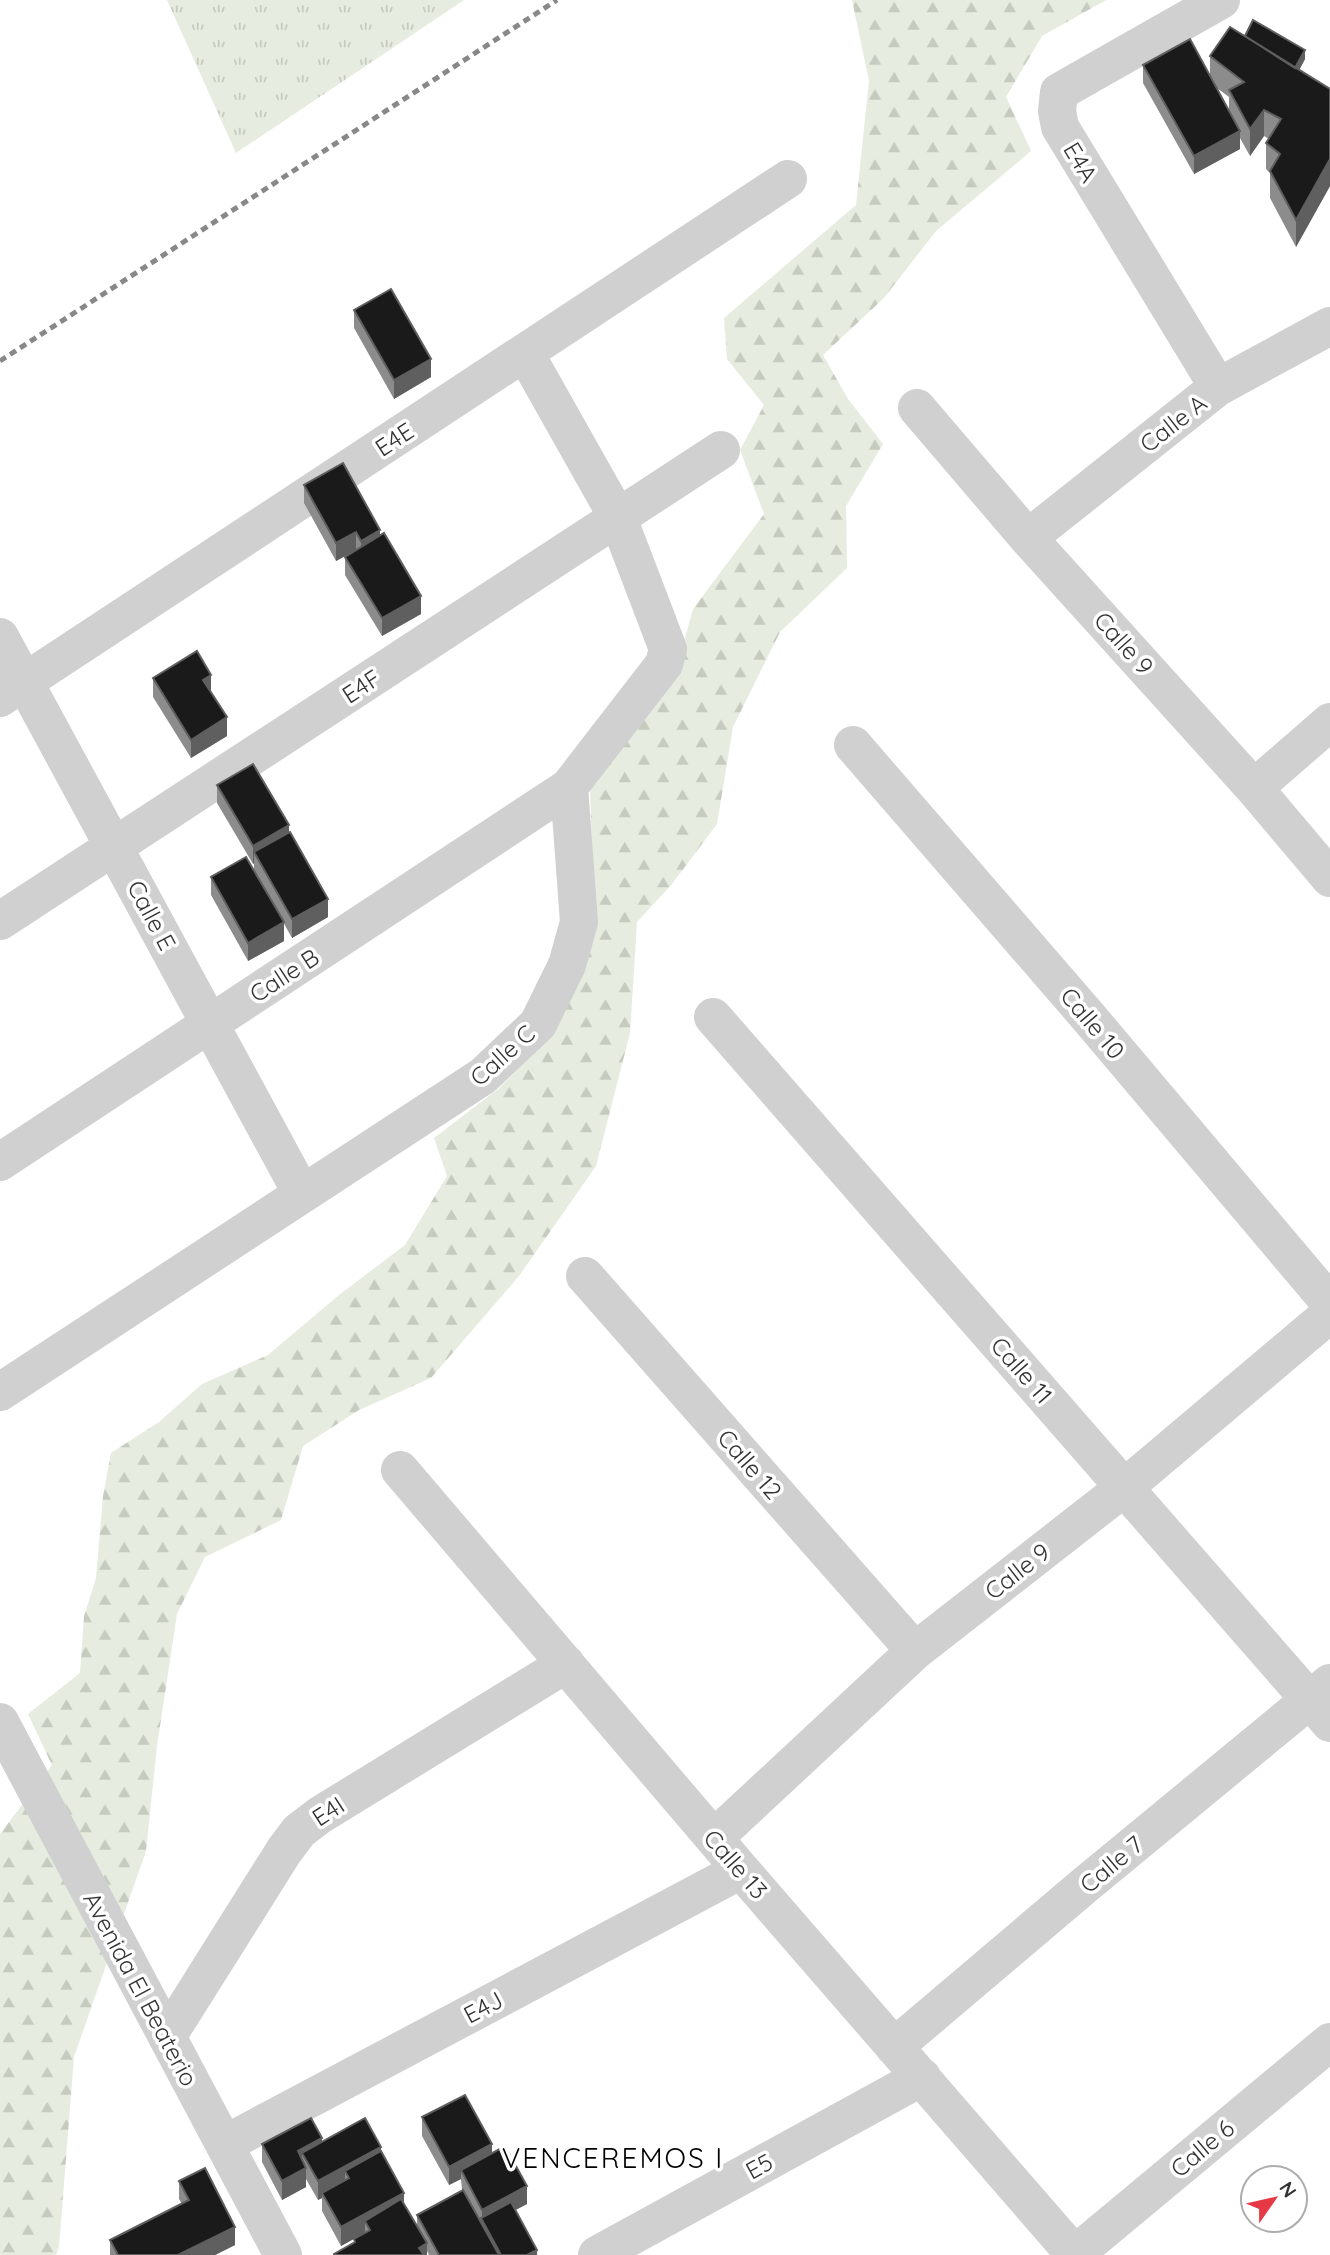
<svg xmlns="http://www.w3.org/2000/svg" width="1330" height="2255" font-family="Quicksand,sans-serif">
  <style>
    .grass { fill: url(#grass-tufts) }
    .forest { fill: url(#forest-firs) }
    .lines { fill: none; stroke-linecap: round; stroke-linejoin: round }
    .minor { stroke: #d0d0d0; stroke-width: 38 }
    .rail { stroke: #888; stroke-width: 5; stroke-dasharray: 7 5; stroke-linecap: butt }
    .wall { fill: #8c8c8c; fill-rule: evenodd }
    .shaded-wall { fill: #5f5f5f }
    .building { fill: #1a1a1a; stroke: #5f5f5f; stroke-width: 2 }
    .labels { text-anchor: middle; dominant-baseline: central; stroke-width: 7; stroke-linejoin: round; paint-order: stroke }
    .street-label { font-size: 24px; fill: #333; stroke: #fff }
    .quarter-label { font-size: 28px; letter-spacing: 2px; fill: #000; stroke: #fff }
  </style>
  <defs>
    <pattern id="grass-tufts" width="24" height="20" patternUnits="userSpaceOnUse" patternTransform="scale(1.75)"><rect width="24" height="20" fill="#e6ecdf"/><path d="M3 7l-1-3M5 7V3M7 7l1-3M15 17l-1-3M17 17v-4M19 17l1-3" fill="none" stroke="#c6cbc0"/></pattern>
    <pattern id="forest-firs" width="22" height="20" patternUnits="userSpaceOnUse" patternTransform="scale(1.75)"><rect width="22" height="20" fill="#e6ecdf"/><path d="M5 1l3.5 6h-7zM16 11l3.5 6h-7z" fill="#c6cbc0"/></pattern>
  </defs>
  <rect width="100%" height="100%" fill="#fff"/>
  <path class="grass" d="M167 0H464L236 153Z"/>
  <path class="forest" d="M852 0H1106L1042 36 1006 97 1031 151 936 231 884 298 823 355 848 399 883 444 846 506 847 568 780 632 733 727 717 824 672 884 637 922 630 1033 596 1166 519 1276 431 1378 359 1410 303 1446 281 1520 205 1557 177 1614 157 1746 146 1851 74 2057 59 2247 56 2255H0V1834L52 1765 28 1714 80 1673 84 1616 96 1578 103 1496 111 1453 159 1422 202 1384 268 1355 339 1295 405 1245 447 1176 434 1138 498 1089 553 1034 594 927 590 784 675 674 693 609 764 514 740 450 764 405 727 359 724 318 856 205 869 81Z"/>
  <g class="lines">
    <path class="minor" d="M1218 387 1060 127 1057 111 1059 92 1221 0
      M917 408 1028 538 1254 788 1330 878
      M1028 538 1218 387 1330 326
      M0 637 302 1194
      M0 698 788 179
      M853 745 1091 1020 1330 1303
      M1254 788 1330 722
      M0 921 721 450
      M713 1017 1330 1723
      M0 1162 569 787
      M585 1276 915 1651
      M0 1392 483 1076 538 1024 567 965 579 922 569 787 664 664 668 649 618 518 525 353
      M400 1470 741 1870 1075 2255
      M0 1722 283 2255
      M714 1838 915 1651 1125 1487 1330 1314
      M167 2037 284 1851 299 1831 320 1815 566 1664
      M894 2047 1085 1885 1330 1683
      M225 2144 741 1870
      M597 2255 922 2077
      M1074 2255 1330 2042"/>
    <path class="rail" d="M0 361 557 0"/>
  </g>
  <path class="wall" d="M1210 56 1305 59 1299 70 1330 89V186L1296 247 1270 198V173L1266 169V143L1269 139 1264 136 1250 156 1240 138V149L1194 174 1143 83V65L1210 76ZM1217 88 1229 97V110Z
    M354 310 431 377 394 399 354 328Z
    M304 485 380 536 421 614 382 636 345 575V557L357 550 336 561 304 503Z
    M153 678 211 692 227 736 191 758 153 697Z
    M217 785 289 832 328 917 292 938 254 870V863L253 864 217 803Z
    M211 877 284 941 248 961 211 895Z
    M422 2117 492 2154 527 2204 515 2210 537 2255H429L427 2251V2255L354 2243V2239L360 2235 341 2246 322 2211V2198L318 2200 306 2179V2187L282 2200 262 2162V2144L322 2141 381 2151 404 2204 417 2227V2215L462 2190 461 2179 449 2185 422 2136Z
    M179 2181 235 2245 215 2255H110V2240L182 2204 179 2199Z"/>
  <path class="shaded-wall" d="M1305 50V59L1294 80V71Z
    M1264 110V136L1250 156V129Z
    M1240 131V149L1194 174V156Z
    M1330 159V186L1296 247V220Z
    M431 359V377L394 399V380Z
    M380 530V548L361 559V541Z
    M356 532V550L336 561V543Z
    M421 596V614L382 636V618Z
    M211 675V693L203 680Z
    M227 717V736L191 758V740Z
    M289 825V843L254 852V863L253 864V846Z
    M328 899V917L292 938V919Z
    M284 922V941L248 961V943Z
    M322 2138V2157L302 2153V2167L298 2151Z
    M492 2144V2163L461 2170V2179L449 2185V2167Z
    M381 2147V2165L349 2178 345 2171V2185L322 2193V2198L318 2200V2181Z
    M306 2168V2187L282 2200V2181Z
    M527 2186V2204L485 2226 482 2220V2210Z
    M404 2193V2211L365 2221V2233L341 2246V2227Z
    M235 2227V2245L215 2255H178Z
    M427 2243V2255H419V2248Z
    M537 2250V2255H527Z"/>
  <path class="building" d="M1253 20 1305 50 1295 68 1245 36Z
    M1230 27 1330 89V159L1296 220 1270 171 1280 154 1266 143 1281 119 1264 110 1250 129 1229 90 1244 82 1210 56Z
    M1190 39 1240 131 1194 156 1143 65Z
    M391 289 431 359 394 380 354 310Z
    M343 463 380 530 361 541 356 532 336 543 304 485Z
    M384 533 421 596 382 618 345 557Z
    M197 651 211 675 203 680 227 717 191 740 153 678Z
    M253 764 289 825 253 846 217 785Z
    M290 832 328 899 292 919 254 852Z
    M246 857 284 922 248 943 211 877Z
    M465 2095 492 2144 449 2167 422 2117Z
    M311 2118 322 2138 298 2151 306 2168 282 2181 262 2144Z
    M365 2118 381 2147 318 2181 302 2153Z
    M505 2146 527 2186 482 2210 461 2170Z
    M381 2151 404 2193 341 2227 322 2193 349 2178 345 2171Z
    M205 2168 235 2227 178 2255H118L110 2240 189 2200 179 2181Z
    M463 2190 499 2255H439L417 2215Z
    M401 2199 427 2243 419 2248 424 2255H334V2254L355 2242 354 2239 370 2230 365 2221Z
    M511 2202 537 2250 527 2255H501L481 2218Z"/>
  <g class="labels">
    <g class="street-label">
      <text transform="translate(1081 162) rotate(59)">E4A</text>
      <text transform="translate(1173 423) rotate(-38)">Calle A</text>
      <text transform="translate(394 439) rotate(-33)">E4E</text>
      <text transform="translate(1124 643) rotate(48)">Calle 9</text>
      <text transform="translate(361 686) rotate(-33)">E4F</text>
      <text transform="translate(152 915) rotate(62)">Calle E</text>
      <text transform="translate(284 975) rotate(-33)">Calle B</text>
      <text transform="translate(1093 1023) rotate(50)">Calle 10</text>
      <text transform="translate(502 1055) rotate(-42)">Calle C</text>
      <text transform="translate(1022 1370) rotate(49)">Calle 11</text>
      <text transform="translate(750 1464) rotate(49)">Calle 12</text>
      <text transform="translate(1017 1571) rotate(-38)">Calle 9</text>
      <text transform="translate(328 1811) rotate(-33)">E4I</text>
      <text transform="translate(736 1864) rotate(49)">Calle 13</text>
      <text transform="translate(1111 1864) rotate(-40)">Calle 7</text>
      <text transform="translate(141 1989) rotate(62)">Avenida El Beaterio</text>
      <text transform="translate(483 2007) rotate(-28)">E4J</text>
      <text transform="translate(1202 2148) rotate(-40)">Calle 6</text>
      <text transform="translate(759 2166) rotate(-29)">E5</text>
    </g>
    <g class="quarter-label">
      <text x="613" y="2157">VENCEREMOS I</text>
    </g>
  </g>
  <g transform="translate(1274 2199) rotate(56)"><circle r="33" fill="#ffffff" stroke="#adadad" stroke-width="2"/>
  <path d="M0-5L12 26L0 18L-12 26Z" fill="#e63946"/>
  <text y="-10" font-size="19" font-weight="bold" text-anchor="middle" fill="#333333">N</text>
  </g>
</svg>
